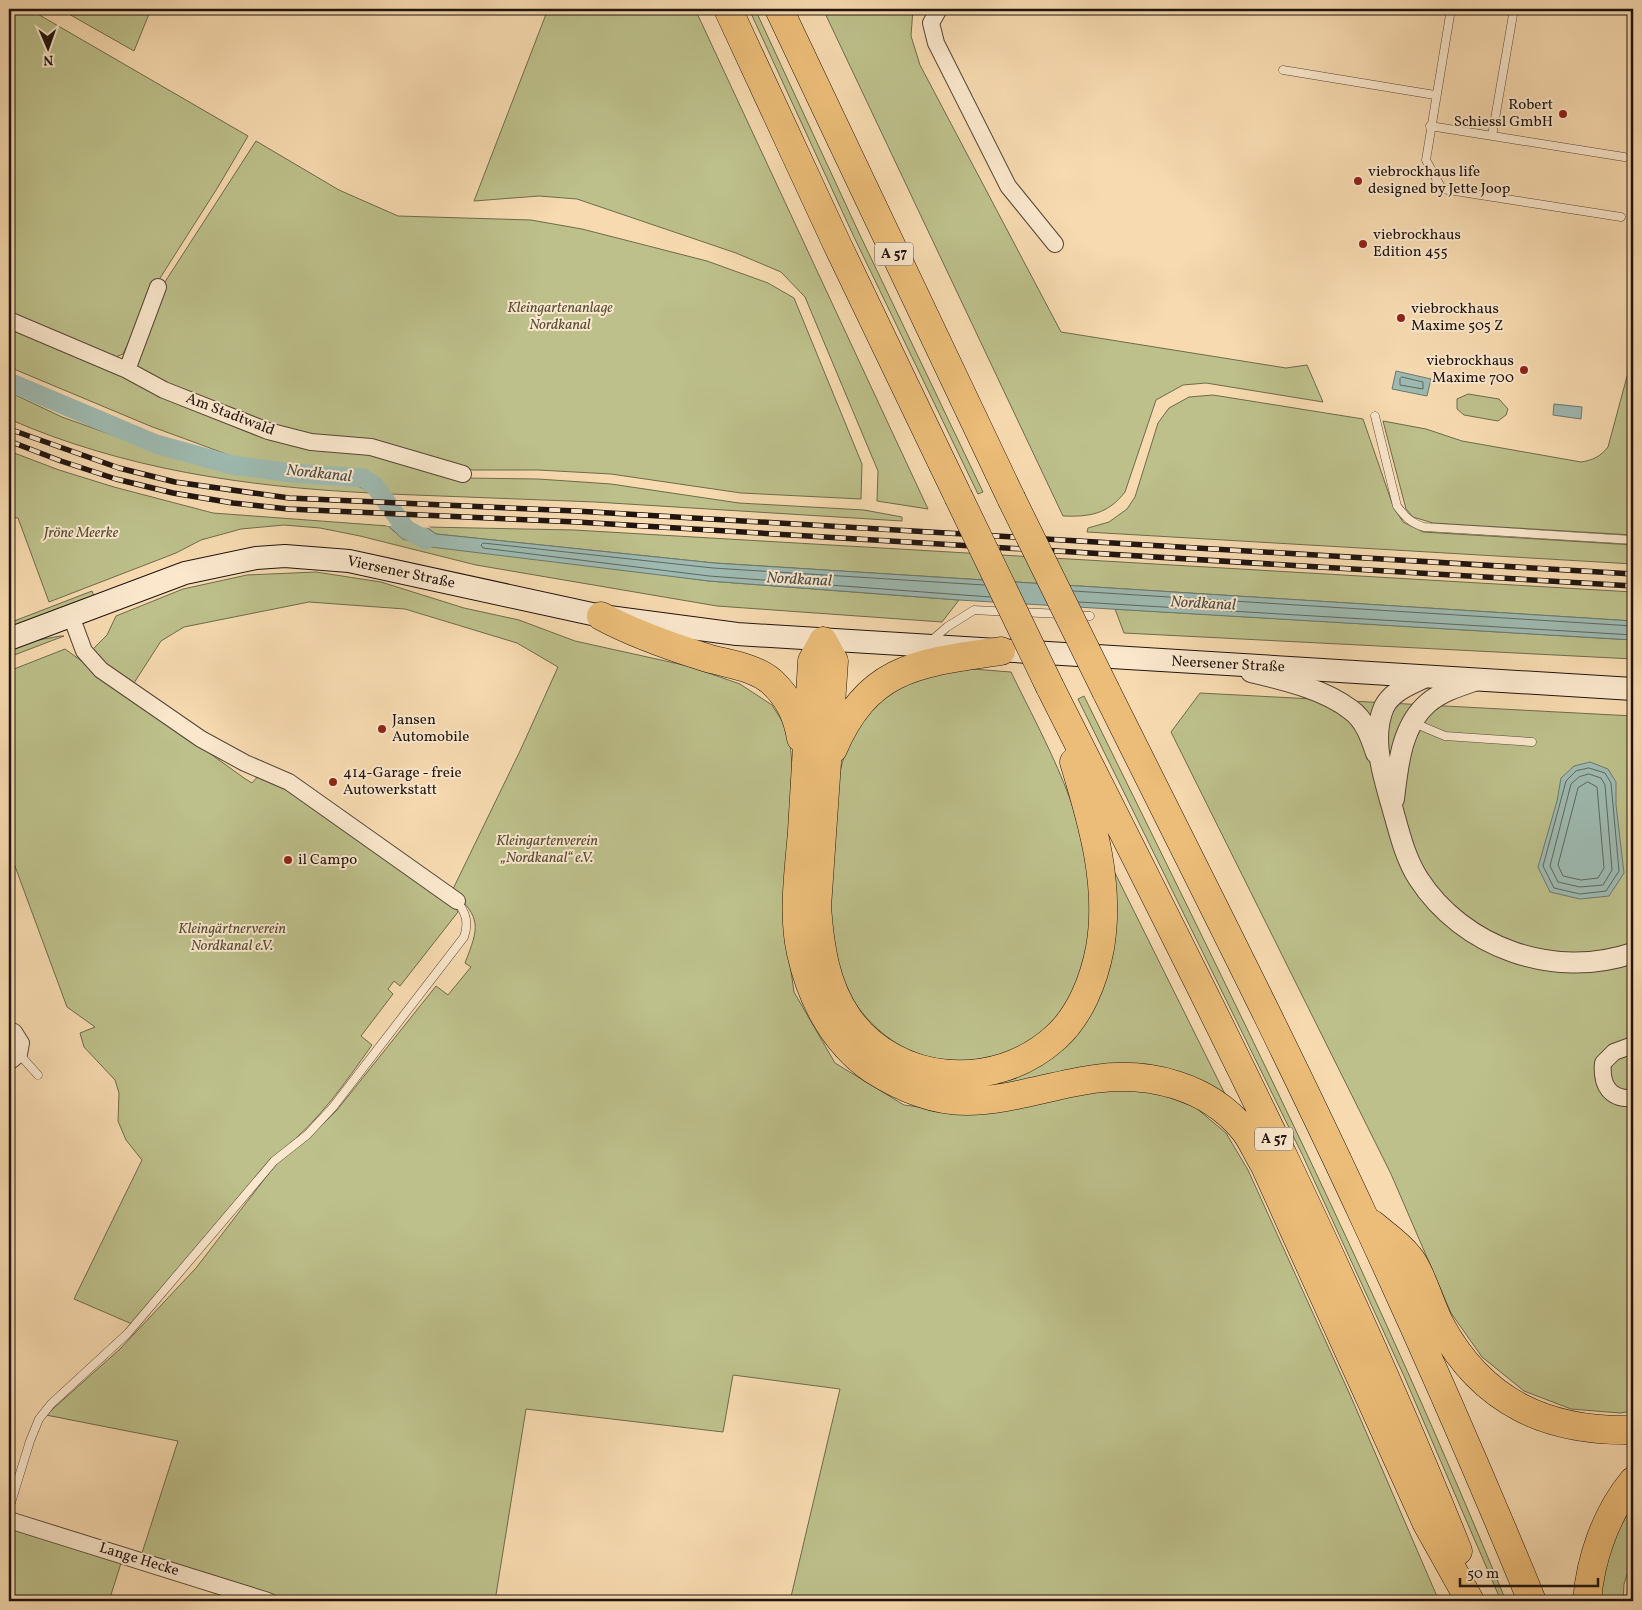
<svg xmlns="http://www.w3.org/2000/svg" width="1642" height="1610" font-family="Vollkorn,serif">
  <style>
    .green { fill: #bdc08b; stroke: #6e6a4d }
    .water { fill: #9ebab1; stroke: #6c7870 }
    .pier { fill: #f7dab0 }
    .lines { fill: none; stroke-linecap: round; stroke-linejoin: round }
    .shore { stroke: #5f6760; stroke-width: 1 }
    .canal { stroke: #9ebab1; stroke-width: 19 }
    .service-casing { stroke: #564637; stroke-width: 9 }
    .minor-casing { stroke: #564637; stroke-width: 18 }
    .tertiary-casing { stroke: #564637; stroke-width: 22 }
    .secondary-casing { stroke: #20140f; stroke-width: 24 }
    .motorway-casing { stroke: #20140f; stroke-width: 29 }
    .service { stroke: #fae7cc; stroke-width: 8 }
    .minor { stroke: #fae7cc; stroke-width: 16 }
    .tertiary { stroke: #fae7cc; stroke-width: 20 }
    .secondary { stroke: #fae7cc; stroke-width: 22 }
    .motorway { stroke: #ecbd78; stroke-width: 28 }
    .rail-casing { stroke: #20140f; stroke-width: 5.5 }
    .rail { stroke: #fae7cc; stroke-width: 4; stroke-dasharray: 11; stroke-linecap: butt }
    .motorway-bridge-casing { stroke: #20140f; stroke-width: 29; stroke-linecap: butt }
    .motorway-bridge { stroke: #ecbd78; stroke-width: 28 }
    .poi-dot { fill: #8f2418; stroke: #fae7cc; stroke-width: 2 }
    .labels { text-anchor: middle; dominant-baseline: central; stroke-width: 4; stroke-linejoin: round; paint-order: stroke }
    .shield { fill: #fae7cc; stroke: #615348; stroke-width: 1 }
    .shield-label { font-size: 14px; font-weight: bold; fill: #20140f }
    .poi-label { font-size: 15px; fill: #20140f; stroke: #fae7cc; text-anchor: start }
    .park-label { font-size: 15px; font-style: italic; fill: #57503a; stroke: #fae7cc }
    .street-label { font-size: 15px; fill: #20140f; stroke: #fae7cc }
    .water-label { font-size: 16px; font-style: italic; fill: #4c4e48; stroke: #fae7cc }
  </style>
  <rect width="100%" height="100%" fill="#f7dab0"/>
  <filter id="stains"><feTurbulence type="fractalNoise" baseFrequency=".004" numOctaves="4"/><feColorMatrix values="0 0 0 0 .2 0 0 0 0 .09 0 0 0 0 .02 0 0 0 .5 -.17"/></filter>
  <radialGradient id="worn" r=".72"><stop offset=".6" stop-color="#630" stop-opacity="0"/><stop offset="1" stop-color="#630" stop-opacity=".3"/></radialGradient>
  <path class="green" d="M9 9H29L248 136 218 187 155 286 123 354 111 359 9 315Z
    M60 9H151L134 51Z
    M548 9H695L928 509 877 501 878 471 805 297 781 272 736 253 577 199 539 196 474 201Z
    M749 9H755L859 233 983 492 978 494 854 237Z
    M823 9H913L911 36 920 65 1061 332 1286 368 1307 365 1323 402 1206 383 1183 385 1156 400 1125 492C1108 514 1090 517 1063 516Z
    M256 141 339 190 398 216 531 220 582 229 707 261 768 283 794 298 862 464 861 499 741 493 611 474 538 470H473L438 464 313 438 210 404 135 367 161 288Z
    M9 326 213 414 371 452 463 478 538 479 611 484 739 503 864 510 902 517V521L595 502 389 494 376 478 363 471 288 466 237 458 150 426 9 367Z
    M1633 344V535L1433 523 1413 517 1406 509 1383 421 1426 429 1462 441 1581 462C1593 460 1600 457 1608 447L1629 369Z
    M9 392 62 417 182 460 232 471 289 479 352 483 371 493C247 487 123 469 9 419Z
    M1468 394 1499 399 1508 409 1506 415 1498 421 1464 415 1457 409V399Z
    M1213 395 1363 419 1393 506 1403 522 1423 532 1633 545V564L1087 532 1088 528 1109 522 1127 509 1135 497 1158 423 1169 408 1189 397Z
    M9 451 59 470 114 487 213 513 388 526 403 539 709 581 959 600 942 622 717 606 476 565 360 536 320 528 284 525 241 529 201 540 176 553 49 602 18 518 9 517Z
    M426 527 574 530 1633 592V621L714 563 436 534Z
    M316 572 381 582 464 608 519 620 575 641 688 666 740 684 772 705 789 732 792 764 785 929 794 992 835 1063 904 1105 976 1114 1108 1088 1152 1091 1195 1107 1226 1133 1248 1170 1351 1397 1439 1601H790L840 1389 733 1375 723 1432 526 1409 495 1601H294L142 1553 178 1441 46 1415 120 1349 196 1268 276 1164 309 1138 337 1110 436 986 448 995 471 967 465 963C479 927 482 918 452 891L520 751 558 667 517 643 405 609 309 602 184 627 161 641 134 683 102 666 91 651 107 635 116 616 183 589 247 575Z
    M92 591 94 596 9 629V623Z
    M1115 609 1633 640V659L1124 633Z
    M60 636H64L9 657V649L28 642Z
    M65 649 244 778 252 783 260 774 286 788 455 906 458 912 400 986 394 981 388 989 393 994 361 1036 372 1045C345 1083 319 1121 282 1150L132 1324 74 1299 142 1160 126 1140 118 1121 119 1093 115 1080 84 1047 80 1033 95 1027 67 1007 9 850V671Z
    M960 668 1011 672C1046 744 1090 819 1091 901 1092 934 1087 971 1071 1000 1062 1018 1044 1032 1028 1042 1020 1046 1013 1051 1006 1055 998 1058 989 1058 981 1059 914 1070 857 1028 837 965 823 920 834 851 836 803 839 748 862 699 915 677 928 671 946 671 960 668Z
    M1200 693 1633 716V1411L1620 1413 1571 1409 1524 1391 1482 1357 1451 1313 1391 1174 1171 732Z
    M1084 696C1231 995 1380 1293 1506 1601H1501L1404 1376 1302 1154 1078 699Z
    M1113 869 1226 1096 1193 1077 1147 1064 1109 1065 962 1092 965 1086 1085 1020Z
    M1633 1496V1555L1624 1584 1623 1601H1594L1599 1566Z
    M9 1527 122 1560 109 1601H9Z"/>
  <path class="water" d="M1396 371 1431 379 1427 396 1392 389Z
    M1554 404 1582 407 1581 419 1553 415Z
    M388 526 426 527 436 534 714 563 1633 621V640L959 600 709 581 431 547 403 539Z
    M1590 762 1608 769 1616 782V805L1624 873 1609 896 1580 899 1550 892 1538 867 1557 801 1561 778 1574 766Z"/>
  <path class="pier" d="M388 523 426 525 431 528 386 526Z"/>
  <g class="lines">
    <path class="shore" d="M1402 377 1423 382V389L1400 385V379Z
      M984 585 713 568 483 543 481 545 483 548 709 576 990 597
      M1073 591 1633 626
      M1079 602 1633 635
      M1589 768 1605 773 1611 783 1619 871 1606 891 1580 894 1554 888 1543 866 1566 781 1576 771Z
      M1589 774 1601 778 1605 785 1612 870 1603 885 1580 887 1558 882 1550 866 1571 784 1579 777Z
      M1588 782 1597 787 1604 868 1598 878 1581 880 1563 876 1558 865 1578 788Z"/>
    <path class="canal" d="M9 382 156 444 232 465 292 473 363 478 374 485 406 529 426 540"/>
    <defs>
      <path id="service" d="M1451 9 1426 160 1442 189 1621 217
        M1283 70 1435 95
        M1430 126 1624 157
        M1492 136 1514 9
        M1375 416 1397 506C1405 517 1411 523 1424 527L1633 540
        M1020 612 1061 614
        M1075 615 1090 616
        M931 641 947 627 974 610 1009 612
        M1414 723 1445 736 1532 742
        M19 1054 38 1075
        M9 1509 30 1441 39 1419 51 1404 128 1333 274 1161 307 1135 333 1107 464 937C469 923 466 913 457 901"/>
      <path id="minor" d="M939 9 931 23 936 43 1008 186 1055 244
        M9 320 127 370 164 390 268 431 311 442 371 447 463 474
        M127 370 158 287
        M71 616 84 651 101 670 201 739 245 763 289 782 457 901
        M9 1030 14 1032 21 1043 19 1054 9 1062
        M1633 1045 1614 1052 1603 1063C1601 1084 1609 1100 1633 1098
        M9 1520 268 1601"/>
      <path id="tertiary" d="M1251 672C1284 680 1324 689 1351 710 1365 720 1371 738 1376 753
        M1426 677C1411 684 1392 691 1384 707 1371 737 1382 771 1390 800 1398 826 1403 854 1418 878 1463 948 1554 980 1633 953
        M1394 799C1398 766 1401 726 1428 703 1442 691 1460 686 1477 680"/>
      <path id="secondary" d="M9 639 185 573 256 558 285 556 349 561 601 616 737 634 1633 689"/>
      <path id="motorway" d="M728 9 836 242 958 496
        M779 9 1011 498
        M601 616C634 634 669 646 704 657 726 664 754 666 772 682 789 698 797 715 801 738
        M823 641 812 661C809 718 805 775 802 831 799 871 792 913 801 953 811 998 833 1042 872 1069 900 1087 932 1101 966 1101 1009 1101 1051 1085 1094 1079 1149 1071 1208 1086 1244 1130 1252 1140 1257 1153 1264 1164L1427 1524 1470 1601
        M823 641 834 661 817 907C820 946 825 985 848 1018 896 1086 995 1092 1055 1038 1080 1016 1094 980 1100 948 1111 885 1092 821 1074 762
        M1050 687C1193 971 1340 1255 1458 1551
        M1106 691C1193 866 1282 1040 1364 1217 1423 1344 1479 1472 1532 1601
        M833 749C869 665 920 663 1001 651
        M1372 1224C1384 1234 1399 1244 1409 1257 1421 1271 1431 1308 1441 1326 1483 1403 1548 1432 1633 1430
        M1587 1601C1590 1560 1606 1513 1633 1481"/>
    </defs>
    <use href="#service" class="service-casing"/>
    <use href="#minor" class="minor-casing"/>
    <use href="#tertiary" class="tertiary-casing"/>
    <use href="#secondary" class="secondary-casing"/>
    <use href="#motorway" class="motorway-casing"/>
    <use href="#service" class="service"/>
    <use href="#minor" class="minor"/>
    <use href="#tertiary" class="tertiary"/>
    <use href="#secondary" class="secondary"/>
    <use href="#motorway" class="motorway"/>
    <defs>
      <path id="rail" d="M9 429 119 468 175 482 289 498 576 511 1633 574
        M9 441 61 461 116 479 173 493 233 503 288 509 577 522 1633 586"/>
    </defs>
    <use href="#rail" class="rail-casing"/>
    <use href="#rail" class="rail"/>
    <defs>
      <path id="motorway-bridge" d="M958 496 1050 687
        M1011 498 1106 691"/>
    </defs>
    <use href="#motorway-bridge" class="motorway-bridge-casing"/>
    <use href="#motorway-bridge" class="motorway-bridge"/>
  </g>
  <g class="poi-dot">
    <circle cx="1563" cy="114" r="5"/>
    <circle cx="1358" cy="181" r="5"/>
    <circle cx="1363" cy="244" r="5"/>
    <circle cx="1401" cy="318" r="5"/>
    <circle cx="1524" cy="370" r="5"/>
    <circle cx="382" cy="729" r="5"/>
    <circle cx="333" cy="782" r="5"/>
    <circle cx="288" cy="860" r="5"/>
  </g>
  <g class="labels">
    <g class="shield">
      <rect x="875" y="242.5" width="38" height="23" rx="4"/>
      <rect x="1255" y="1127.5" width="38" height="23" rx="4"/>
    </g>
    <g class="shield-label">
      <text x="894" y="254">A 57</text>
      <text x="1274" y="1139">A 57</text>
    </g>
    <g class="poi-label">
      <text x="1553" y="105" text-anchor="end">Robert<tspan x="1553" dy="17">Schiessl GmbH</tspan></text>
      <text x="1368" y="172">viebrockhaus life<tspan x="1368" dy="17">designed by Jette Joop</tspan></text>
      <text x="1373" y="235">viebrockhaus<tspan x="1373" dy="17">Edition 455</tspan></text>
      <text x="1411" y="309">viebrockhaus<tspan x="1411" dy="17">Maxime 505 Z</tspan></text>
      <text x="1514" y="361" text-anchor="end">viebrockhaus<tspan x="1514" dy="17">Maxime 700</tspan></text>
      <text x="392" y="720">Jansen<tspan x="392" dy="17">Automobile</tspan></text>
      <text x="343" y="773">414-Garage - freie<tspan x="343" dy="17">Autowerkstatt</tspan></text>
      <text x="298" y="860">il Campo</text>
    </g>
    <g class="park-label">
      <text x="560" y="308">Kleingartenanlage<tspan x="560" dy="17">Nordkanal</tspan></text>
      <text x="81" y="533">Jröne Meerke</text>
      <text x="547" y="841">Kleingartenverein<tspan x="547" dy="17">„Nordkanal“ e.V.</tspan></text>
      <text x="232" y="929">Kleingärtnerverein<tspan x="232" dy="17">Nordkanal e.V.</tspan></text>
    </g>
    <g class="street-label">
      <text transform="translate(230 415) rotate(21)">Am Stadtwald</text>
      <text transform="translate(401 573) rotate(12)">Viersener Straße</text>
      <text transform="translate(1228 665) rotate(3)">Neersener Straße</text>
      <text transform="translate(139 1560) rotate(17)">Lange Hecke</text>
    </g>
    <g class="water-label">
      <text transform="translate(319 474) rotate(6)">Nordkanal</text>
      <text transform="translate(799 580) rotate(3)">Nordkanal</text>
      <text transform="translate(1203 604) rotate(3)">Nordkanal</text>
    </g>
  </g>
  <rect width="1642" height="1610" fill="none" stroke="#f7dab0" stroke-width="30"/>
  <rect x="10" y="10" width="1622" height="1590" fill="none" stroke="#20140f" stroke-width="2.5"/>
  <rect x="15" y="15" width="1612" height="1580" fill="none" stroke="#20140f"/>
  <g transform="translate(48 48) rotate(178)" stroke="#fae7cc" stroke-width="4" paint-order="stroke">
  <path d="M0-4L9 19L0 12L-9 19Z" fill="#20140f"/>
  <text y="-8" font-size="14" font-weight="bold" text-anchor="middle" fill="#20140f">N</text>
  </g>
  <path d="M1460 1578v8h138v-8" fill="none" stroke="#20140f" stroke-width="2.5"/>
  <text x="1467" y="1578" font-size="15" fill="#20140f" stroke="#fae7cc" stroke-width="4" paint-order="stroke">50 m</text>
  <rect width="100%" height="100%" filter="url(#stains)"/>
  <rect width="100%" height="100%" fill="url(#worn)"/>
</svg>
